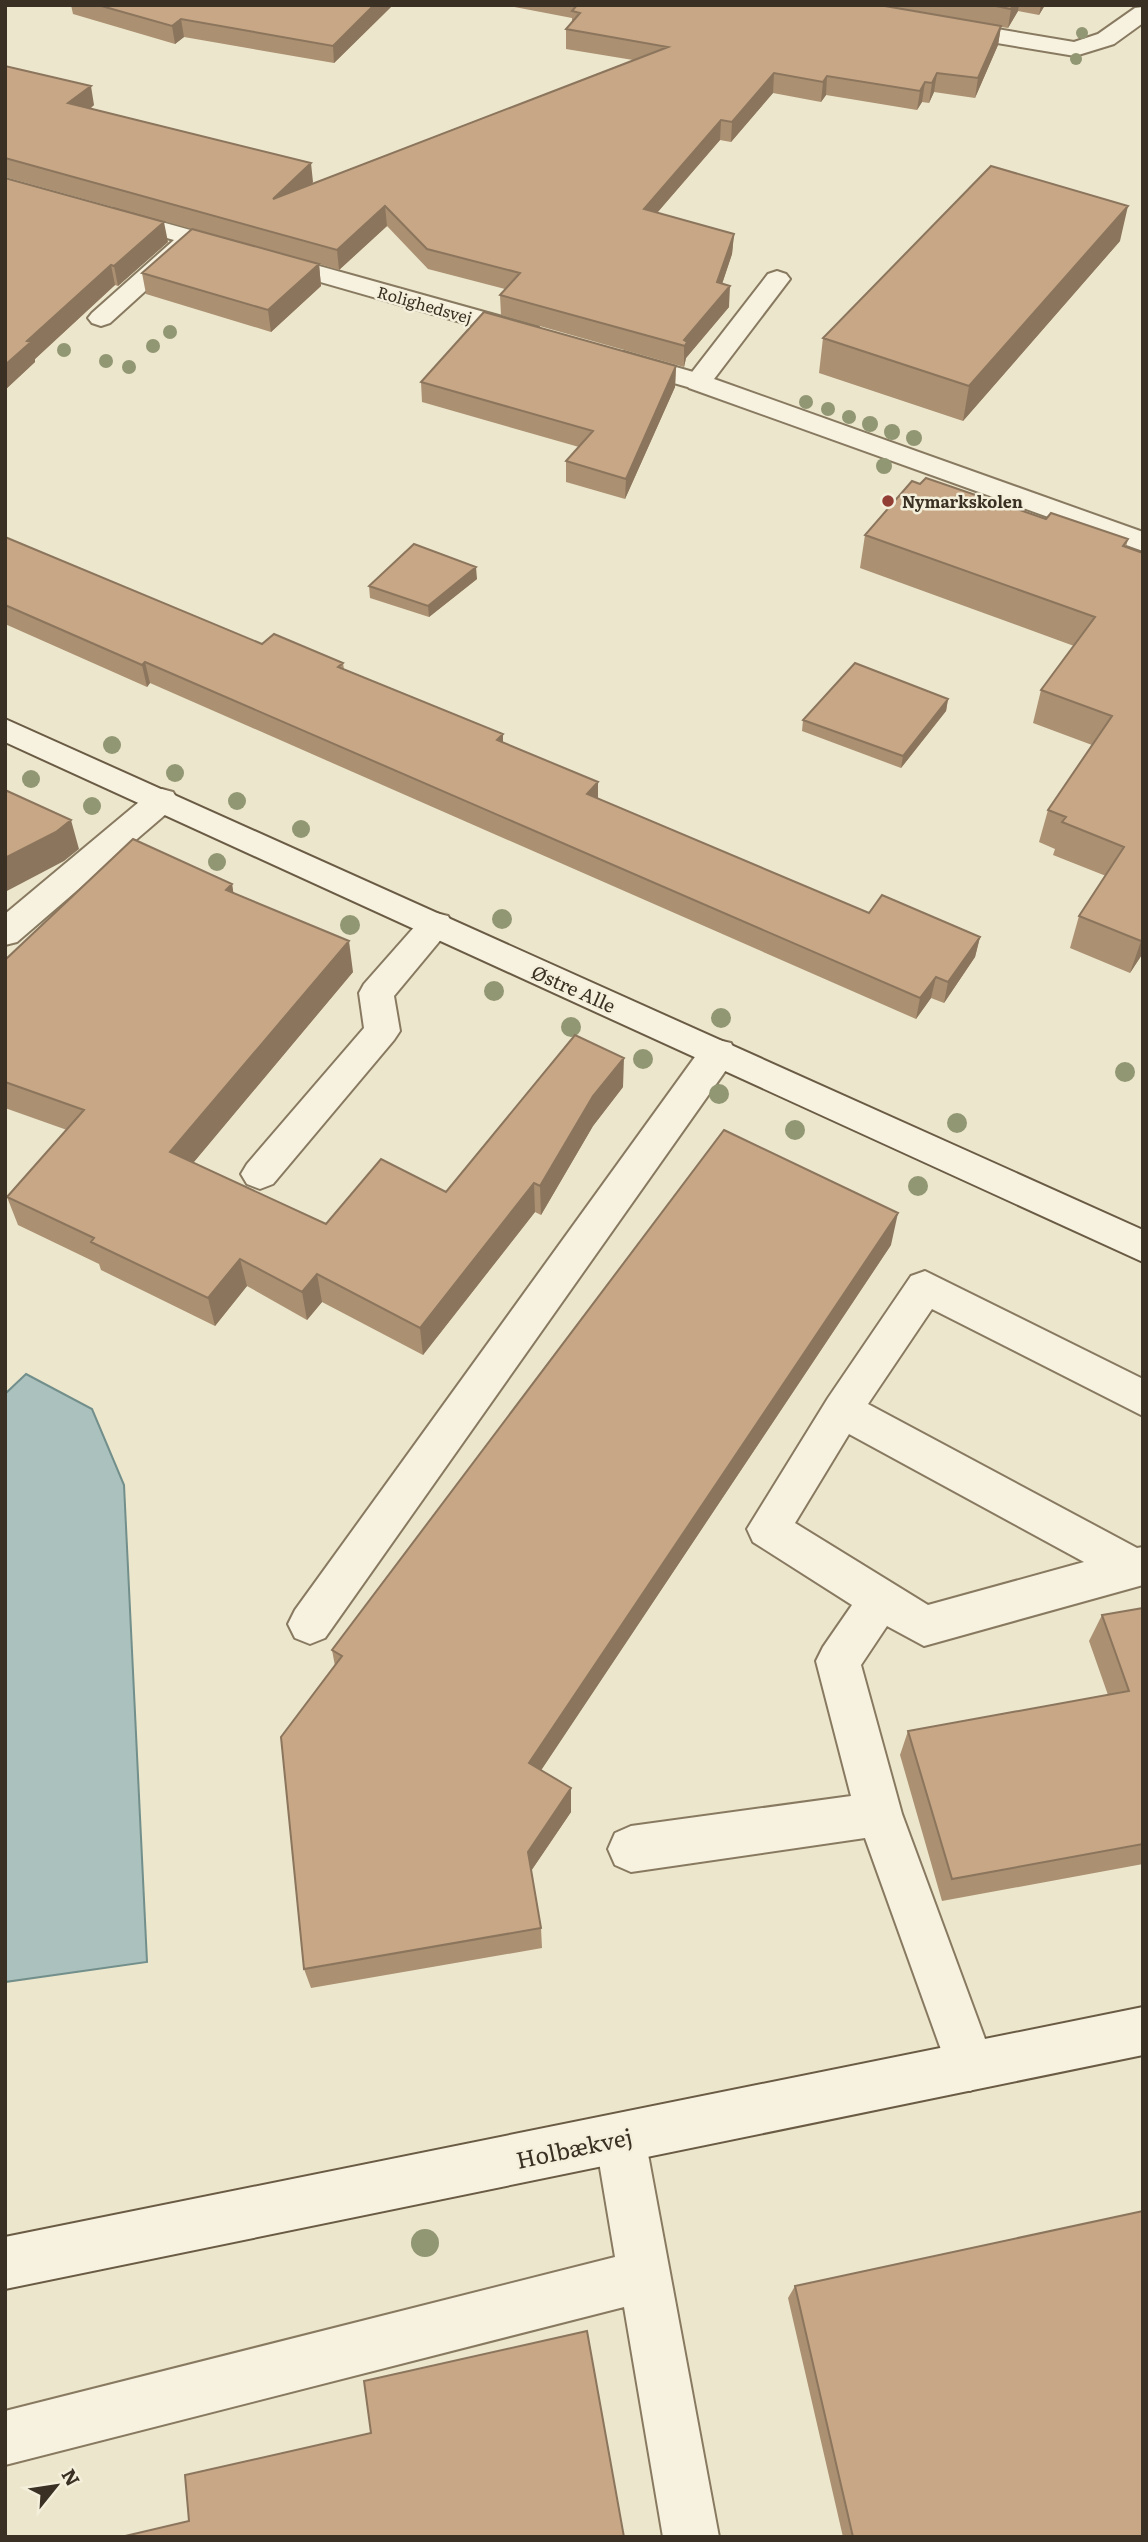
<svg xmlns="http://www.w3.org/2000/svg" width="1148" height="2542" font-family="Literata,serif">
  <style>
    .water { fill: #abc1bd; stroke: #728f8b; stroke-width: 2 }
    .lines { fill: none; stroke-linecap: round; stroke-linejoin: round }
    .lane-casing { stroke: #887a61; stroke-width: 4 }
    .street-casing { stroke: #887a61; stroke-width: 4 }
    .secondary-casing { stroke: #6a5b44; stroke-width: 4 }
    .lane { fill: #f7f2df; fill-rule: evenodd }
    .street { fill: #f7f2df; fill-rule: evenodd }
    .secondary { fill: #f7f2df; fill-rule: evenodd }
    .tree { fill: #919673 }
    .wall { fill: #ab9072 }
    .shaded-wall { fill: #8b755d }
    .building { fill: #c7a785; stroke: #8b755d; stroke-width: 2 }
    .poi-dot { fill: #923e35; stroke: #f4efdb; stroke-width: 2.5 }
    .labels { text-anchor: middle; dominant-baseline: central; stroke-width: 5; stroke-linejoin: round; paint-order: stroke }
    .far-street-label { font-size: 16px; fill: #3a3023; stroke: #f4efdb }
    .far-poi-label { font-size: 16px; font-weight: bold; fill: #3a3023; stroke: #f4efdb; text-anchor: start }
    .street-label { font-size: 19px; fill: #3a3023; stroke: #f4efdb }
    .near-street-label { font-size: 23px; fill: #3a3023; stroke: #f4efdb }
  </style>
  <rect width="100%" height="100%" fill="#ece6cc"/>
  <path class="water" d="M26 1374 92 1409 124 1485 147 1962 5 1982V1394Z"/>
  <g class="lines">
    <defs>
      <path id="lane" d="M777 271 786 274 790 279 714 379 1143 532V551L689 388 685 382 689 376 768 274Z
        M162 789 173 792 178 800 173 808 17 942 5 945V914L151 792Z
        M436 913 448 916 453 925 394 996 400 1031 394 1040 273 1184 260 1189 247 1184 241 1174 247 1164 364 1028 359 993 364 984 424 916Z
        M718 1040 731 1043 736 1053 731 1063 325 1638 310 1644 295 1638 288 1624 295 1610 705 1043Z
        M925 1271 1143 1379V1416L932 1309 868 1404 1137 1548 1143 1547V1585L924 1646 887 1626 861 1665 902 1814 995 2066 987 2083 970 2091 953 2083 865 1838 631 1872 615 1865 608 1849 615 1833 631 1826 851 1796 816 1661 823 1647 852 1605 753 1542 747 1529 828 1398 911 1276ZM849 1434 1084 1562 928 1605 795 1523Z
        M620 2113 638 2120 645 2138 719 2537H663L624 2307 5 2465V2411L615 2257 595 2138 602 2120Z"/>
      <path id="street" d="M1143 7V23L1114 44 1075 56 949 35 941 33 938 28 941 23 949 21 1074 42 1098 34 1135 8Z
        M115 209 538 327 542 333 538 339 529 341 520 339 195 246 110 323 101 326 92 323 88 318 92 313 174 240 106 221 103 216 106 211Z
        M624 352 707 376 711 382 707 388 698 390 615 366 611 360 615 354Z"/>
      <path id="secondary" d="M5 719 1143 1230V1262L5 742Z
        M1143 2007V2055L5 2289V2237Z"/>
    </defs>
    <use href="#lane" class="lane-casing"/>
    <use href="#street" class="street-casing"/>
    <use href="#secondary" class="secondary-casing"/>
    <use href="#lane" class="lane"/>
    <use href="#street" class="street"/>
    <use href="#secondary" class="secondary"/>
  </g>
  <g class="tree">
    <circle cx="1082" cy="33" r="6"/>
    <circle cx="1076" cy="59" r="6"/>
    <circle cx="170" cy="332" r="7"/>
    <circle cx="153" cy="346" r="7"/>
    <circle cx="64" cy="350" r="7"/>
    <circle cx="106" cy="361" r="7"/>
    <circle cx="129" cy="367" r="7"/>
    <circle cx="806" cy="402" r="7"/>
    <circle cx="828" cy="409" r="7"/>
    <circle cx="849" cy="417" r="7"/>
    <circle cx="870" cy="424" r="8"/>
    <circle cx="892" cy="432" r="8"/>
    <circle cx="914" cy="438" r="8"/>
    <circle cx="884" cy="466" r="8"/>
    <circle cx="112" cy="745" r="9"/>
    <circle cx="175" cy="773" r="9"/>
    <circle cx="31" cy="779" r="9"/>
    <circle cx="237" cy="801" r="9"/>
    <circle cx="92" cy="806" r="9"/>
    <circle cx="301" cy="829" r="9"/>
    <circle cx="217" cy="862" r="9"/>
    <circle cx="502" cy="919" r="10"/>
    <circle cx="350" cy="925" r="10"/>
    <circle cx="494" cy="991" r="10"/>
    <circle cx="721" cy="1018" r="10"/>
    <circle cx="571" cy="1027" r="10"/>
    <circle cx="643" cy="1059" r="10"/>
    <circle cx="1125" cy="1072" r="10"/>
    <circle cx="719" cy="1094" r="10"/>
    <circle cx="957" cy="1123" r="10"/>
    <circle cx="795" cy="1130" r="10"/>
    <circle cx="918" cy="1186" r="10"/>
    <circle cx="425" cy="2243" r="14"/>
  </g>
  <path class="wall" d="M71 5H393L334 63 184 37 175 44 73 14Z
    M504 5H1045L1039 15 1018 11 1008 28 1001 27 998 45 975 98 934 92 929 103 922 102 917 110 826 95 821 102 773 93 731 142 720 140 657 213 734 234 732 254 722 284 729 307 686 358 684 367 501 315 500 295 505 289 428 269 387 226 339 270 319 264 321 286 271 332 146 294 142 273 192 229 5 177V66L94 105 91 108 313 182 311 184 633 60 566 49V29L572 22V18Z
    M5 178 168 242 118 286 115 285 35 359V362L5 390Z
    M1120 241 963 421 819 373 823 338Z
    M676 366 675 387 625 499 566 482V461L579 447 422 402 421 382Z
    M1046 519 1128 539 1126 547 1143 953 1130 973 1070 948 1079 916 1106 876 1053 855 1055 849 1039 842 1048 810 1092 745 1033 723 1041 690 1074 646 860 568 865 535Z
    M5 537 262 644 343 663 344 669 503 734V742L598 799 869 913 980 937 975 957 944 1003 931 998 916 1019 150 683 147 687 5 624Z
    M477 579 429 617 370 598 369 586Z
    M948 699 946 711 901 768 802 731 803 720Z
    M232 884 233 892 353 972 193 1163 326 1224 446 1192 623 1087 593 1126 541 1215 535 1212 423 1355 322 1302 307 1320 247 1286 215 1326 101 1270 99 1264 18 1225 7 1197 67 1130 5 1108V960Z
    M891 1245 541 1770 571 1788V1812L531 1871 541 1928 542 1948 311 1988 304 1969 335 1666 332 1650Z
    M1143 1608V1864L942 1901 900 1755 908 1731 1108 1695 1089 1641 1102 1615Z
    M795 2286 1143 2537H843L788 2298Z"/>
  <path class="shaded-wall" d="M374 5H393L334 63 333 46Z
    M1013 5H1019L1018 11 1008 28 1011 9Z
    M1041 5H1045L1039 15Z
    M181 19 184 37 175 44 172 26Z
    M1001 26 998 45 975 98 978 78Z
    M774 73 773 93 731 142 732 122Z
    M937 73 934 92 929 103 932 83Z
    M827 76 826 95 821 102 823 82Z
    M925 82 922 102 917 110 920 91Z
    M91 86 94 105 72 122 68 103Z
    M721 120 720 140 643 229 644 209Z
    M311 163 313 182 276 219 273 199Z
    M385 206 387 226 339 270 337 250Z
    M1128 206 1120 241 963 421 969 386Z
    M164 222 168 242 118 286 114 266Z
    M734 234 732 254 716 302 717 282Z
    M319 264 321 286 271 332 268 310Z
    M111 265 115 285 35 359V362L5 390V365L27 341Z
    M730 286 729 307 686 358 684 367V340Z
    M676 366 675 387 625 499 626 479Z
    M476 567 477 579 429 617 428 606Z
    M145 662 150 683 147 687 142 665Z
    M948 699 946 711 901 768 903 756Z
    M503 734V756L497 740Z
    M598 782V803L587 794Z
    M71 820 79 849 64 861 5 892V858Z
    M232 884 237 915 226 890Z
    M980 937 975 957 944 1003 948 982Z
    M1143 938V953L1130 973 1141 941Z
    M349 941 353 972 178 1181 170 1152Z
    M936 977 931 998 916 1019 920 998Z
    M624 1058 623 1087 593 1126 541 1215 540 1186 593 1096Z
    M534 1183 535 1212 423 1355 420 1328Z
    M898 1213 891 1245 530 1787 529 1763Z
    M240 1259 247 1286 215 1326 208 1298Z
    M317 1274 322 1302 307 1320 302 1292Z
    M571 1788V1812L529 1874 528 1852Z"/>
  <path class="building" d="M98 5H374L333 46 181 19 172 26Z
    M577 5H879L1001 26 978 78 937 73 932 83 925 82 920 91 827 76 823 82 774 73 732 122 721 120 644 209 734 234 717 282 730 286 684 340 687 342 685 346 500 295 520 273 427 249 385 206 337 250 5 158V66L91 86 68 103 311 163 273 199 668 47 566 29 580 13 572 11Z
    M991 5H1013L1011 9Z
    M991 166 1128 206 969 386 823 338Z
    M5 178 164 222 114 266 111 265 27 341 31 342 5 365Z
    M192 229 319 264 268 310 142 273Z
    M484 312 676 366 626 479 566 461 593 431 421 382Z
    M926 478 1046 519 1051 513 1128 539 1123 546 1143 553V938L1141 941 1079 916 1124 847 1062 822 1066 817 1048 810 1112 716 1041 690 1095 617 865 535 912 481 920 484Z
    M5 537 262 644 274 634 343 663 338 667 503 734 497 740 598 782 587 794 869 913 882 895 980 937 948 982 936 977 920 998 145 662 142 665 5 605Z
    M414 544 476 567 428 606 369 586Z
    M855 663 948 699 903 756 803 720Z
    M5 790 71 820 56 832 5 858Z
    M133 839 232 884 226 890 349 941 170 1152 326 1224 381 1159 446 1192 575 1035 624 1058 593 1096 540 1186 534 1183 420 1328 317 1274 302 1292 240 1259 208 1298 91 1242 94 1238 7 1197 84 1110 5 1082V960Z
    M724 1130 898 1213 529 1763 571 1788 528 1852 541 1928 304 1969 281 1737 342 1656 332 1650Z
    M1143 1608V1844L952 1879 908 1731 1129 1691 1102 1615Z
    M1143 2211V2537H853L795 2286Z
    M587 2331 624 2537H121L189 2521 185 2475 371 2433 364 2381Z"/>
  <circle class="poi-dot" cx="888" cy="501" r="7"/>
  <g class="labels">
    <g class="far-street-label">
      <text transform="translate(425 304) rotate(16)">Rolighedsvej</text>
    </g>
    <g class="far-poi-label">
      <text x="902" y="501">Nymarkskolen</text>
    </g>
    <g class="street-label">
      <text transform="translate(574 988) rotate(24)">Østre Alle</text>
    </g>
    <g class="near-street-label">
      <text transform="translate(574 2147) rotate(-12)">Holbækvej</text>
    </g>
  </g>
  <rect width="1148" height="2542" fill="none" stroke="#3a3023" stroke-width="14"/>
  <g transform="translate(56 2486) rotate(60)" stroke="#f4efdb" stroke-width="5" paint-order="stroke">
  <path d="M0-5L12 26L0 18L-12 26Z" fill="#3a3023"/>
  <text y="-10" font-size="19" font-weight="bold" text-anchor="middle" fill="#3a3023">N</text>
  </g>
</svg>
